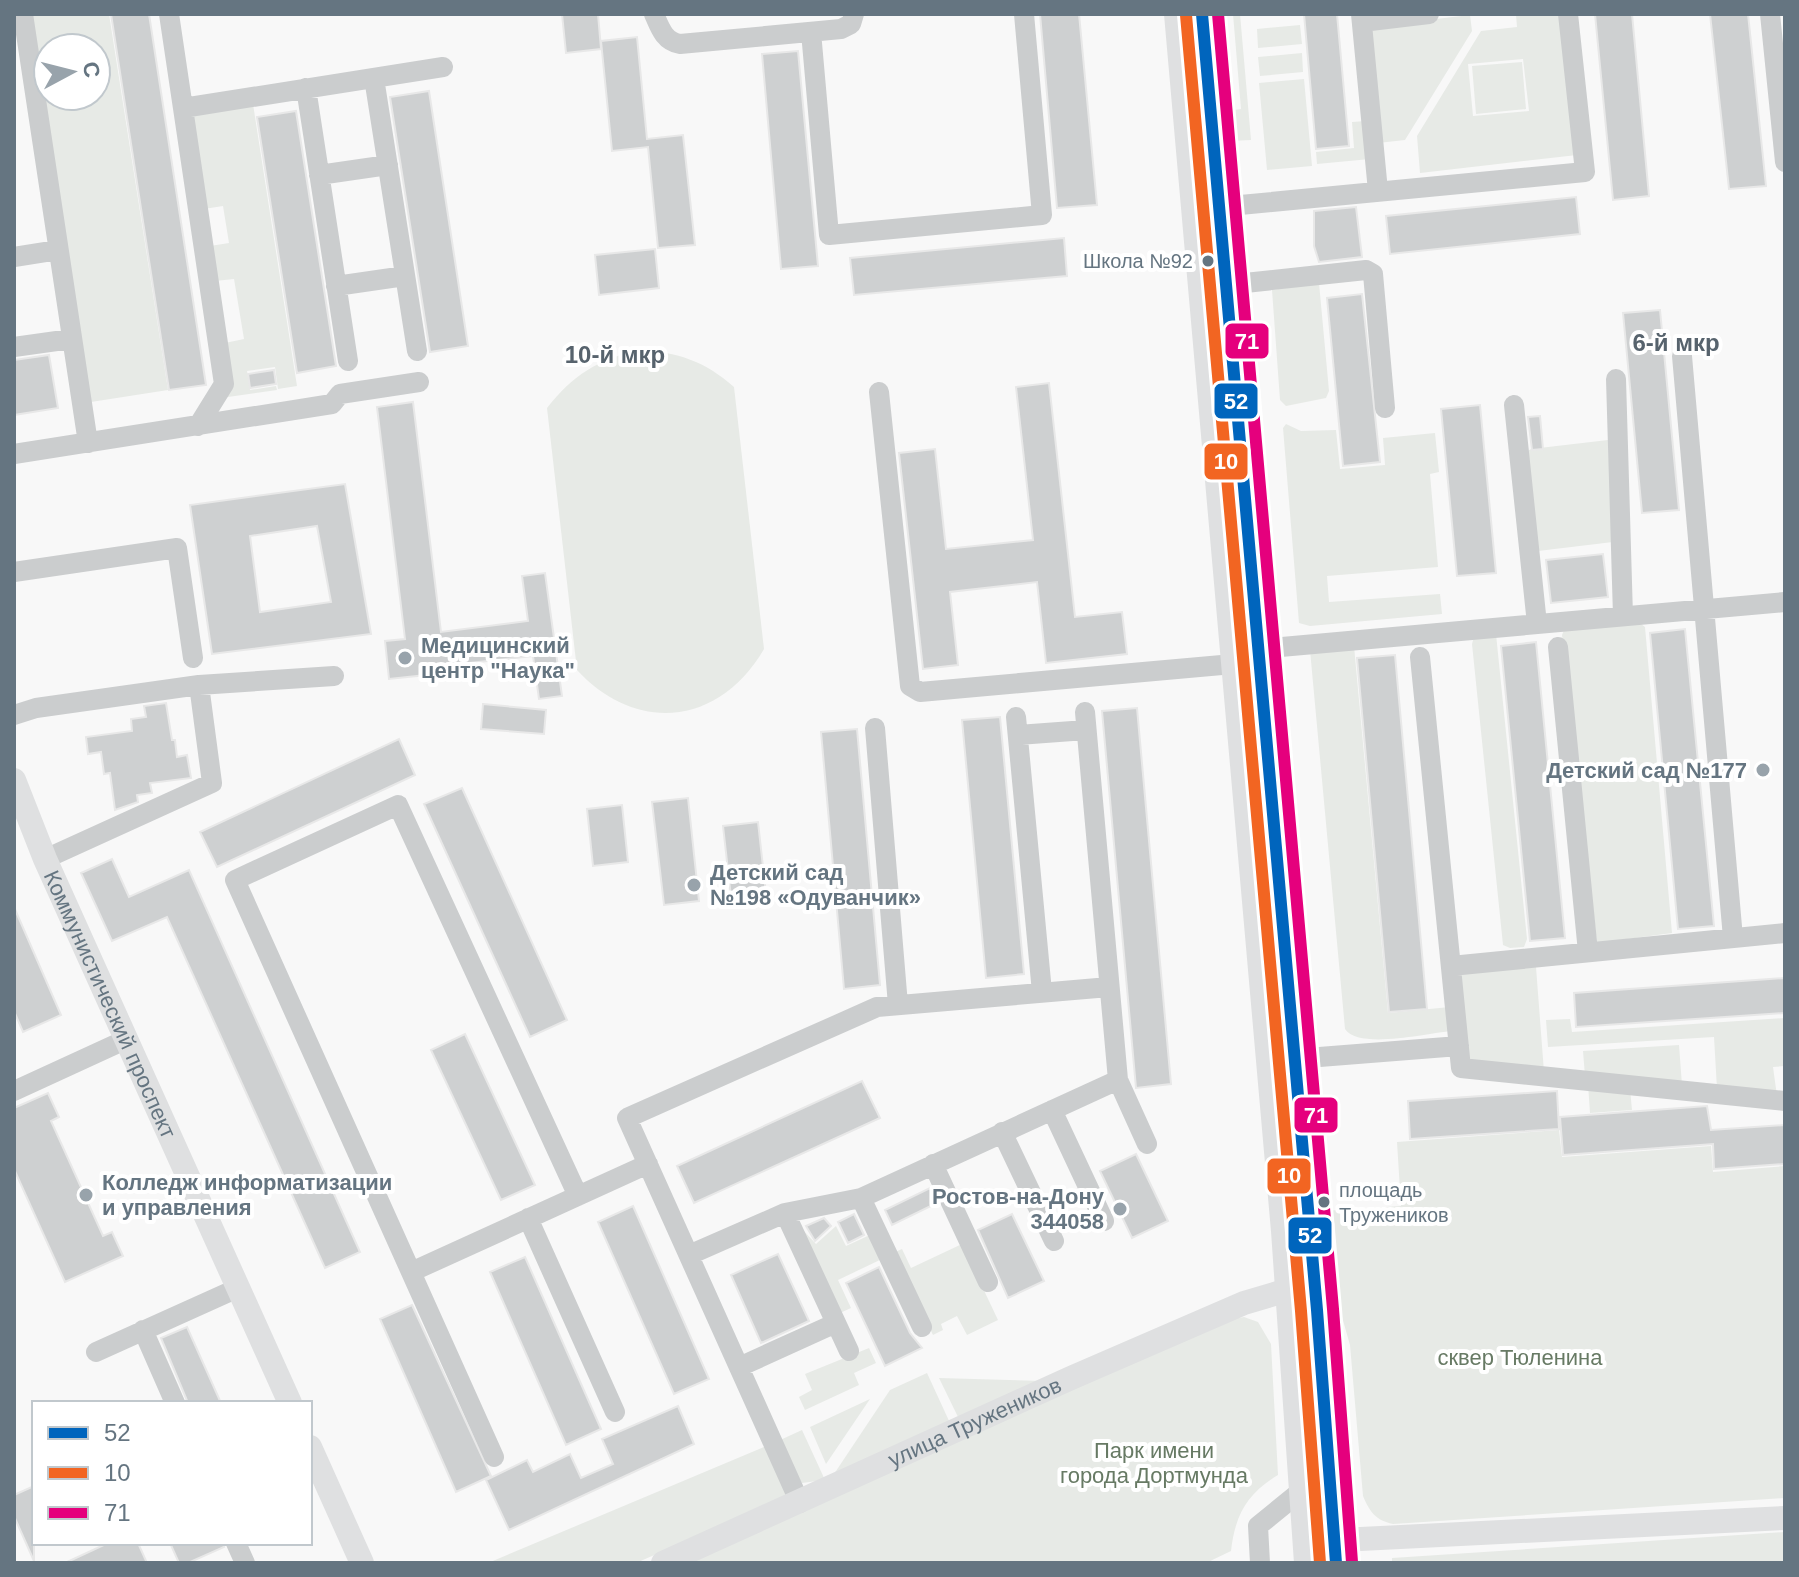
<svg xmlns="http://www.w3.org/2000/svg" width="1799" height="1577" font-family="Helvetica,sans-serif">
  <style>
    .green { fill: #e7eae6; fill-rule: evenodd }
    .building { fill: #ced0d1; stroke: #e8e8e8; stroke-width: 2; fill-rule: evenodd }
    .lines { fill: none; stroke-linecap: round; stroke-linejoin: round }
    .minor { stroke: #cbcdce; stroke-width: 20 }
    .major { stroke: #dfe0e1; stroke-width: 24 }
    .bus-1-casing { stroke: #fff; stroke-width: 18 }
    .bus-2-casing { stroke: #fff; stroke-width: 18 }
    .bus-3-casing { stroke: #fff; stroke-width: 18 }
    .bus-1 { stroke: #0065bd; stroke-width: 12 }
    .bus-2 { stroke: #f26522; stroke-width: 12 }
    .bus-3 { stroke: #e5007d; stroke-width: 12 }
    .bus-dot { fill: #657581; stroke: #fff; stroke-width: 3 }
    .poi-dot { fill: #98a3ab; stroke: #fff; stroke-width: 3 }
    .labels { text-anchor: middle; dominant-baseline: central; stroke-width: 8; stroke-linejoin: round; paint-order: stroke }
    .bus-label { font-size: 20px; fill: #657581; stroke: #fff; text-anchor: end }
    .poi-label { font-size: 22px; font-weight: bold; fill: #657581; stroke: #fff; text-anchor: start }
    .street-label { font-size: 22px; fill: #657581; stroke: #fff }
    .park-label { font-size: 22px; fill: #677a64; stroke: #fff }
    .neighbourhood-label { font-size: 24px; font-weight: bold; fill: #57636d; stroke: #fff }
    .line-badge { stroke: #fff; stroke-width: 3 }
    .badge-label { font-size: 22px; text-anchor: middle; font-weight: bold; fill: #fff }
  </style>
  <rect width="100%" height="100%" fill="#f8f8f8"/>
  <path class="green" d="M31 14H109L168 390 91 402ZM48 48H96V96H48Z
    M1233 14H1240L1251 140 1230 141 1227 111 1241 109Z
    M1561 14 1577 155 1420 173 1417 136 1481 31 1517 27 1516 15ZM1523 59 1529 111 1473 116 1468 64Z
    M1470 15 1472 31 1405 140 1378 143 1367 27Z
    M1300 25 1302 44 1258 48 1257 29Z
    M1302 53 1303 72 1260 76 1258 57Z
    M1522 62 1526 109 1476 114 1472 66Z
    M1304 79 1312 166 1267 170 1259 83Z
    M253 104 297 386 278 389 275 367 247 371 250 390 276 386 277 390 221 398 225 343 244 339 234 279 215 281 210 246 229 243 223 206 204 209 189 114Z
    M1366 121 1370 159 1317 164 1316 152 1354 148 1352 122Z
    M1319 283 1329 391 1326 398 1286 406 1280 400 1272 290Z
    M639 351C677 351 706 362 734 387L764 649C720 725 637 735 577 670L547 408C572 376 599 358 639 351Z
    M1286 424 1301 431 1336 430 1340 469 1385 465 1383 438 1435 433 1439 472 1430 474 1438 567 1327 576 1329 602 1440 594 1442 614 1310 626 1299 623 1283 428Z
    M1608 440 1613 542 1538 551 1526 452 1531 449Z
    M1641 624 1645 627 1672 933 1597 943 1562 635 1564 630Z
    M1496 634 1527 939 1524 947 1510 948 1503 945 1472 644 1474 636Z
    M1354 646 1388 1013 1450 1007 1452 1031C1427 1033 1359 1050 1345 1029L1310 650Z
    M1536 967 1544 1072 1468 1064 1457 973Z
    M1785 1018V1066L1773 1067 1777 1096 1717 1089 1714 1037 1548 1047 1546 1020 1570 1019 1572 1032Z
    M1679 1045 1682 1085 1585 1076 1583 1051Z
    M1588 1084 1630 1089 1632 1110 1590 1113Z
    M1559 1130 1562 1157 1711 1146 1713 1172 1785 1166V1498L1393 1524C1375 1520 1370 1512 1363 1496L1350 1345 1325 1257 1321 1211 1401 1206 1397 1142Z
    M836 1226 846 1246 872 1234 884 1258 838 1280 851 1308 840 1313 802 1229 816 1244Z
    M962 1244 998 1320 967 1335 957 1316 941 1324 943 1330 933 1335 893 1253 902 1249 911 1268Z
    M1244 1317 1258 1322 1271 1344 1278 1475C1247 1494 1235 1515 1231 1551L1206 1563H687L1226 1320Z
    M869 1348 876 1363 854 1373 859 1385 805 1410 799 1397 812 1390 805 1374Z
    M927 1373 950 1423 832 1477 890 1390Z
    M939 1378 1044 1381 959 1419Z
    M870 1399 826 1464 810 1427Z
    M802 1430 825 1480 802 1483 778 1441Z
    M771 1444 790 1483 785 1498 636 1563H488Z
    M1785 1532V1563H1392V1558Z"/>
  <path class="building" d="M111 14H149L206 385 169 390Z
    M562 14H598L601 49 566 53Z
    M1040 14H1079L1097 205 1057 208Z
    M1304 14H1337L1349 146 1316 149Z
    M1595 14H1632L1649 196 1613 200Z
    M1710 14H1748L1766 186 1729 189Z
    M637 37 647 139 683 135 695 245 658 248 648 147 612 151 601 41Z
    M798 51 818 266 781 269 762 54Z
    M429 91 468 346 430 352 390 97Z
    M296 111 336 366 297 373 257 117Z
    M1576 197 1580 234 1390 254 1386 216Z
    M1356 207 1362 257 1319 262 1314 246V211Z
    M1064 238 1067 276 854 295 850 258Z
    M655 249 659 288 599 295 595 255Z
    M1362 294 1380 462 1343 466 1327 298Z
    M1660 310 1679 510 1642 513 1623 313Z
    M49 355 58 408 14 415V360Z
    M274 370 276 384 250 388 248 374Z
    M1049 383 1075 617 1122 612 1127 654 1046 663 1037 582 950 592 958 665 923 669 899 453 935 449 946 549 1033 540 1016 387Z
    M413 402 441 632 528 621 522 576 545 573 562 696 539 699 533 656 425 668 426 675 389 679 385 641 405 639 377 407Z
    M1480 405 1496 573 1457 576 1441 409Z
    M1540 416 1543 449 1532 450 1528 417Z
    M345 484 371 634 212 654 190 505ZM317 526 331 602 260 612 250 536Z
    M1603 554 1608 597 1551 603 1546 560Z
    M1685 629 1714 926 1678 929 1650 633Z
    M1536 642 1565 938 1530 941 1501 646Z
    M1395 655 1427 1009 1389 1012 1357 658Z
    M166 703 172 740H175L177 757 187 755 191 778 150 783 152 793 137 795 138 802 115 810 110 773 104 774 101 752 88 754 86 737 132 731 131 719 146 717 144 706Z
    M483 704 546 710 544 734 481 729Z
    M1137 708 1171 1084 1136 1088 1102 711Z
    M1000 717 1024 974 986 978 962 720Z
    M857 729 880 985 844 989 821 732Z
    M399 739 415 775 217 867 200 832Z
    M462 788 567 1020 530 1037 424 804Z
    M688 798 699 901 664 905 652 802Z
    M622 805 628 862 593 866 587 809Z
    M758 822 766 894 731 897 723 826Z
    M112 859 129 897 189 870 360 1252 325 1268 167 917 112 941 81 873Z
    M14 907 61 1015 23 1032 14 1011Z
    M1785 978V1013L1576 1027 1574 993Z
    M465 1034 535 1185 501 1200 431 1050Z
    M862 1081 880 1118 694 1203 677 1166Z
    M1557 1091 1559 1129 1410 1139 1408 1101Z
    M48 1093 59 1117 51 1121 103 1236 112 1232 123 1256 65 1282 14 1169V1108Z
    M1707 1106 1711 1130 1785 1125V1164L1714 1169 1713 1144 1563 1155 1560 1117Z
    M1136 1154 1168 1221 1132 1238 1100 1171Z
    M930 1188 937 1203 892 1225 885 1210Z
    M633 1206 709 1379 674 1394 598 1222Z
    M854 1214 864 1235 848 1243 838 1222Z
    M1012 1214 1044 1281 1008 1298 978 1230Z
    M824 1218 831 1226 815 1241 806 1226Z
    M778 1254 809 1321 761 1343 731 1275Z
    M525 1257 601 1429 566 1445 490 1272Z
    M879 1267 910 1333 922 1348 885 1366 846 1283Z
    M412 1305 491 1476 456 1492 380 1319Z
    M187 1327 221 1403H188L161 1338Z
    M678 1406 694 1444 509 1530 486 1480 527 1460 533 1472 570 1454 581 1478 613 1464 602 1439Z
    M34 1486V1561L14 1516V1495Z
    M108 1543H138L147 1563H65Z
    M170 1543H223L224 1547 188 1563H179Z"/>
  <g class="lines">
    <path class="minor" d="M23 14 88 443
      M169 14 224 384 198 426
      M654 14C660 28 664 41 680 44L841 29 851 24 854 14
      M1361 14 1378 191
      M1770 14 1785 162
      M1362 22 1429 14
      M811 32 829 235 1042 215 1024 14
      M374 78 417 351
      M306 88 348 361
      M183 108 443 67
      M319 175 388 165
      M1219 207 1585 172 1568 14
      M14 257 58 250
      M1226 285 1366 270 1373 274 1385 408
      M336 286 405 276
      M14 347 71 339
      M1682 356 1733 938
      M1616 379 1623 616
      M879 392 910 686 920 692 1233 664
      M1514 405 1537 624
      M14 454 332 404 340 394 419 382
      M14 572 177 548 193 658
      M1558 647 1588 952
      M1258 649 1785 602
      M1420 657 1461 1068 1785 1101
      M1085 712 1118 1080 1147 1144
      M14 715 36 708 199 685 334 676
      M1016 717 1042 992
      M875 728 898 1005
      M1018 735 1086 730
      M45 859 212 783 199 685
      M1451 966 1785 933
      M1294 1059 1459 1046
      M14 1091 125 1040
      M1052 1110 1104 1221
      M1002 1132 1054 1241
      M933 1164 988 1282
      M861 1198 922 1327
      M785 1213 849 1351
      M528 1218 615 1412
      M689 1255 785 1213 861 1198 1118 1080
      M411 1272 648 1164
      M143 1330 175 1403
      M96 1352 238 1288
      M739 1367 836 1323
      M494 1457 235 880 398 805 578 1196
      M800 1503 627 1118 877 1007 1109 987
      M236 1543 245 1563
      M1260 1563 1258 1526 1301 1491"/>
    <g class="major">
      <path d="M1176 14 1283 1231 1306 1563"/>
      <path d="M1202 14 1317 1310 1336 1563"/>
      <path id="s1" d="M14 780 45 859 290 1403"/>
      <path d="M310 1447 362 1563"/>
      <path d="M1320 1541 1785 1518"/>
      <path id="s2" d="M663 1563 1071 1378 1244 1303 1288 1290"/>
    </g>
    <defs>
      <path id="bus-1" d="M1202 14 1317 1310 1336 1563"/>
      <path id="bus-2" d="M1186 15 1301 1311 1320 1563"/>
      <path id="bus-3" d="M1218 14 1333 1309 1352 1562"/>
    </defs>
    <use href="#bus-1" class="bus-1-casing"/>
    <use href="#bus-2" class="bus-2-casing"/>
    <use href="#bus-3" class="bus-3-casing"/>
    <use href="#bus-1" class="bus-1"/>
    <use href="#bus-2" class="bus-2"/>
    <use href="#bus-3" class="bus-3"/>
  </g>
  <g class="bus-dot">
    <circle cx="1208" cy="261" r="7"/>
    <circle cx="1324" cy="1202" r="7"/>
  </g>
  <g class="poi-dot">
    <circle cx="405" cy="658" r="8"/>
    <circle cx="1763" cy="770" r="8"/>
    <circle cx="694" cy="885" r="8"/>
    <circle cx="86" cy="1195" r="8"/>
    <circle cx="1120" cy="1209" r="8"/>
  </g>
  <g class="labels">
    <g class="bus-label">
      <text x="1193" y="261">Школа №92</text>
      <text x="1339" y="1190" text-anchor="start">площадь<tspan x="1339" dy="25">Тружеников</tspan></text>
    </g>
    <g class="poi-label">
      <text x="421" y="645">Медицинский<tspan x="421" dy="25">центр "Наука"</tspan></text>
      <text x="1747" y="770" text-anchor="end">Детский сад №177</text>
      <text x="710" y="872">Детский сад<tspan x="710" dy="25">№198 «Одуванчик»</tspan></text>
      <text x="102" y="1182">Колледж информатизации<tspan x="102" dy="25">и управления</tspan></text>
      <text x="1104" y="1196" text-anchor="end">Ростов-на-Дону<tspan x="1104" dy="25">344058</tspan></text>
    </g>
    <g class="street-label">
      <text stroke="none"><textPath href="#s1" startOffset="244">Коммунистический проспект</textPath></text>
      <text stroke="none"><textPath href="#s2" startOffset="342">улица Тружеников</textPath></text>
    </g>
    <g class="park-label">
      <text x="1520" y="1357">сквер Тюленина</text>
      <text x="1154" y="1450">Парк имени<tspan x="1154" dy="25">города Дортмунда</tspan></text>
    </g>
    <g class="neighbourhood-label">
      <text x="1676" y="342">6-й мкр</text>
      <text x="615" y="354">10-й мкр</text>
    </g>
  </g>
  <g class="line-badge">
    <rect x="1224" y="322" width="46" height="38" rx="8" fill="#e5007d"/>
    <rect x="1213" y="382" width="46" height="38" rx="8" fill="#0065bd"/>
    <rect x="1203" y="442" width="46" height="39" rx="8" fill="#f26522"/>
    <rect x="1293" y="1096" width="46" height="38" rx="8" fill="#e5007d"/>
    <rect x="1266" y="1157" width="46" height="38" rx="8" fill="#f26522"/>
    <rect x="1287" y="1216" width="46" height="39" rx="8" fill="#0065bd"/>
  </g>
  <g class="badge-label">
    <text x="1247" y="349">71</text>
    <text x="1236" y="409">52</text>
    <text x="1226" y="469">10</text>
    <text x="1316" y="1123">71</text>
    <text x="1289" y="1183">10</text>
    <text x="1310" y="1243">52</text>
  </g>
  <rect width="1799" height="1577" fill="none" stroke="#657581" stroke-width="32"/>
  <rect x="32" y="1401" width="280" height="144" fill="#ffffff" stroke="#c1c8cd" stroke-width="2"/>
  <rect x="48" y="1427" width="40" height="12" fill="#0065bd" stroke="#c1c8cd" stroke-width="2"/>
  <text x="104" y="1441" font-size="24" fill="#657581">52</text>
  <rect x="48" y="1467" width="40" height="12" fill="#f26522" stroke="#c1c8cd" stroke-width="2"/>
  <text x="104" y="1481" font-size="24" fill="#657581">10</text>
  <rect x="48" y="1507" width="40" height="12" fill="#e5007d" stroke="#c1c8cd" stroke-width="2"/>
  <text x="104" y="1521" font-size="24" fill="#657581">71</text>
  <g transform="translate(72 72) rotate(83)"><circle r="38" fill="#ffffff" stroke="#c1c8cd" stroke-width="2"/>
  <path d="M0-6L14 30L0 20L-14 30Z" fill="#98a3ab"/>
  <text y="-12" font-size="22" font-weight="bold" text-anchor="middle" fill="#657581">С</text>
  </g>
</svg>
